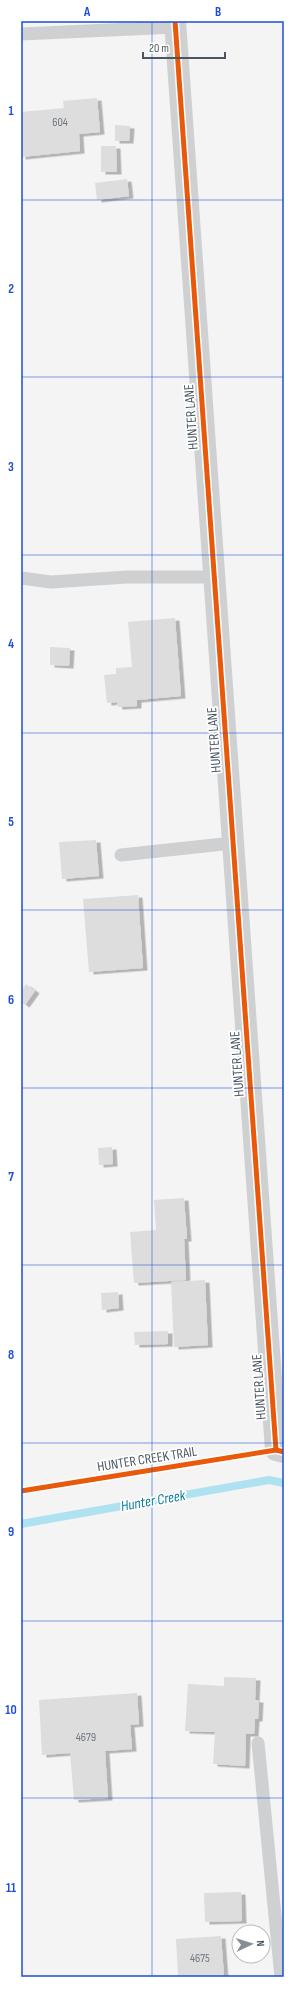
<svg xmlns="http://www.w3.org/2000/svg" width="305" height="1998" font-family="'Sofia Sans Condensed',sans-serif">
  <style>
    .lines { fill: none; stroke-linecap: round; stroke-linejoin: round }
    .stream { stroke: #aee2f0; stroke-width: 8 }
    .building { fill: #ddddde; filter: url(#shadow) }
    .lane { stroke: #ced0d2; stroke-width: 13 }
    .street { stroke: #ced0d2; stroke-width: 22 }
    .cycleway-casing { stroke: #fff; stroke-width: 8 }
    .cycleway { stroke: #e8590c; stroke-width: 5 }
    .grid { fill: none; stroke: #1d4ed8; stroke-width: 1; stroke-opacity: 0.55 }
    .labels { text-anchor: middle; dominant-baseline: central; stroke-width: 3.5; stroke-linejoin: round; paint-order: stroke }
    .number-label { font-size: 12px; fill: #707881 }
    .street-label { font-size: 14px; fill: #4a5661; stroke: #fff }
    .water-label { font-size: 15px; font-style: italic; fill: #0c7c9b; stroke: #fff }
    .neatline { fill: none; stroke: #1d4ed8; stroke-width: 1.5 }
    .grid-label { font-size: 13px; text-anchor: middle; font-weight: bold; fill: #1d4ed8 }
  </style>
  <defs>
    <filter id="shadow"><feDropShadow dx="4.5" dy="2.5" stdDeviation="0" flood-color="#0004"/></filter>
  </defs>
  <rect width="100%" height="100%" fill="#f4f4f4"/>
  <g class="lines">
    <path class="stream" d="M21 1524 269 1480 284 1483"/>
  </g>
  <path class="building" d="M97 98 100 132 79 134 80 151 21 157V112L64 108 63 101Z
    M115 125 130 126 129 141H115Z
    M101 146H116L117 172H101Z
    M127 179 129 196 97 200 95 183Z
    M175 618 181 696 137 700V706L118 707 117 702 107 703 104 675 116 674V668L132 667 128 622Z
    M50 647 70 648 69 666 50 665Z
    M96 840 99 876 62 879 59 842Z
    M138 895 143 968 89 972 83 899Z
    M26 984 35 991 25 1005 21 1002V992Z
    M112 1147 113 1164 99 1165 98 1148Z
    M184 1198 187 1239H184L186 1280 134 1283 130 1232 156 1230 154 1200Z
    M205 1280 208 1345 174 1347 171 1282Z
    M118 1292 119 1308 102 1310 101 1293Z
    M168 1331V1344L135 1345 134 1332Z
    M224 1677 256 1678 255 1700H259L258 1719H255L254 1734H246L245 1766 213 1764 215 1732 185 1731 188 1684 224 1686Z
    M137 1693 139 1724 130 1725 132 1749 105 1751 108 1798 74 1800 70 1753 42 1755 39 1700Z
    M241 1892 242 1921 205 1922 204 1893Z
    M221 1936 224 1976 178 1977 176 1939Z"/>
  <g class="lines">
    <path class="lane" d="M21 34 176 27
      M21 578 51 582 127 577H214
      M121 855 233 843
      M258 1743 281 1977"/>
    <path class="street" d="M175 21 276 1450 284 1452"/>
    <defs>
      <path id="cycleway" d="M175 21 276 1450 284 1452
        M21 1491 276 1450"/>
    </defs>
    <use href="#cycleway" class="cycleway-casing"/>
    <use href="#cycleway" class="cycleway"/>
  </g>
  <path class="grid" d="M152 21V1977M21 200H284M21 377H284M21 555H284M21 733H284M21 910H284M21 1088H284M21 1265H284M21 1443H284M21 1621H284M21 1798H284"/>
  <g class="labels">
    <g class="number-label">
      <text x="60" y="122">604</text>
      <text x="86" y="1737">4679</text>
      <text x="200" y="1958">4675</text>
    </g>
    <g class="street-label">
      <text transform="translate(191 417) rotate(-94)">HUNTER LANE</text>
      <text transform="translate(214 740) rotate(-94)">HUNTER LANE</text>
      <text transform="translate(237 1064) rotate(-94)">HUNTER LANE</text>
      <text transform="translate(259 1387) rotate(-94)">HUNTER LANE</text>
      <text transform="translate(147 1459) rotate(-9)">HUNTER CREEK TRAIL</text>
    </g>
    <g class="water-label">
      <text transform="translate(153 1501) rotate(-10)">Hunter Creek</text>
    </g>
  </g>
  <rect width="305" height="1998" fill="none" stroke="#ffffff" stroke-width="44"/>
  <g transform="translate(251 1944) rotate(86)"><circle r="19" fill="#ffffff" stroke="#b7bbc0"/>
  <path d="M0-3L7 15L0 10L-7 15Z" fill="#868d94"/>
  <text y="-6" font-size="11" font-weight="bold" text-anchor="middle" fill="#4a5661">N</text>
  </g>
  <path d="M143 52v6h82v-6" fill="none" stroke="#4a5661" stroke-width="2"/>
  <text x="149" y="52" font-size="12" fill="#4a5661" stroke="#ffffff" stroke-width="3" paint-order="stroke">20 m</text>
  <rect x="22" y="22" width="261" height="1954" class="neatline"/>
  <g class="grid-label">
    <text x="87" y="16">A</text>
    <text x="218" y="16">B</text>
    <text x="11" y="115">1</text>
    <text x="11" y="293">2</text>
    <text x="11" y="471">3</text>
    <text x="11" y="648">4</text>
    <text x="11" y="826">5</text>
    <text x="11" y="1004">6</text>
    <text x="11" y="1181">7</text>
    <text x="11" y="1359">8</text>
    <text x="11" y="1536">9</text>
    <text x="11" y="1714">10</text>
    <text x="11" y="1892">11</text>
  </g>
</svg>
